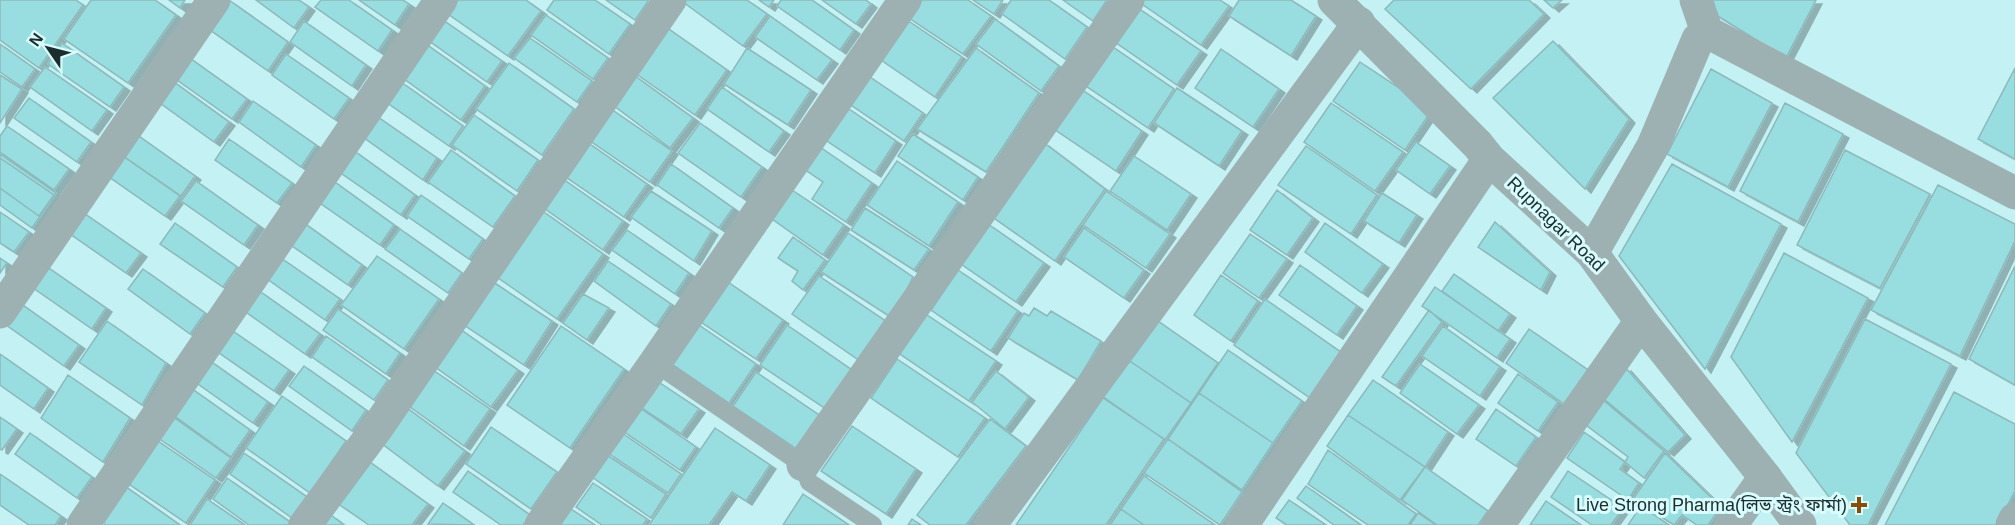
<svg xmlns="http://www.w3.org/2000/svg" width="2015" height="525" font-family="Helvetica,'Noto Sans Bengali',sans-serif">
  <style>
    .building { fill: #98dde0; stroke: #8db9bb; stroke-width: 1.5; filter: url(#shadow) }
    .lines { fill: none; stroke-linecap: round; stroke-linejoin: round }
    .service { stroke: #9eb1b2; stroke-width: 18 }
    .minor { stroke: #9eb1b2; stroke-width: 33 }
    .tertiary { stroke: #9eb1b2; stroke-width: 33 }
    .poi-dot { fill: #894d0a; stroke: #d9fdff; stroke-width: 2 }
    .labels { text-anchor: middle; dominant-baseline: central; stroke-width: 6; stroke-linejoin: round; paint-order: stroke }
    .street-label { font-size: 18px; fill: #1c2d2e; stroke: #d9fdff }
    .poi-label { font-size: 18px; fill: #1c2d2e; stroke: #d9fdff; text-anchor: end }
  </style>
  <defs>
    <filter id="shadow"><feDropShadow dx="6" dy="4" stdDeviation="0" flood-color="#0004"/></filter>
  </defs>
  <rect width="100%" height="100%" fill="#c4f2f4"/>
  <path class="building" d="M0 0H76L83 5 39 68 0 40Z
    M91 0H155L176 15 128 83 64 39Z
    M169 0H185L180 8Z
    M229 0 288 42 268 71 206 27Z
    M256 0H299L309 7 294 28Z
    M321 0H349L392 30 378 51 315 7Z
    M359 0H403L409 4 395 25Z
    M458 0H526L541 11 508 56 448 14Z
    M554 0H595L630 24 609 54 547 10Z
    M606 0H649L635 20Z
    M684 0H747L767 14 743 46 683 2Z
    M759 0H774L769 7Z
    M781 0H812L854 30 840 50 777 6Z
    M822 0H866L871 4 856 24Z
    M922 0H968L991 16 963 54 909 18Z
    M973 0H1003L994 14Z
    M1011 0H1049L1087 27 1065 59 1002 14Z
    M1063 0H1107L1093 21Z
    M1140 0H1220L1229 6 1201 45 1139 2Z
    M1239 0H1291L1316 16 1291 56 1229 16Z
    M1394 0H1529L1544 14 1471 89 1385 9Z
    M1544 0H1562L1553 8Z
    M1711 0H1816L1786 58 1716 15Z
    M1135 6 1201 51 1177 85 1112 40Z
    M546 15 608 58 593 79 531 35Z
    M770 16 832 60 817 80 755 37Z
    M440 18 502 61 487 82 425 38Z
    M995 19 1059 66 1041 91 976 44Z
    M907 20 962 57 935 97 881 60Z
    M304 21 366 65 352 86 290 42Z
    M663 25 727 70 695 115 632 71Z
    M530 38 592 81 577 102 514 58Z
    M1553 41 1629 119 1585 189 1493 98Z
    M423 42 485 86 461 120 400 76Z
    M62 43 124 87 110 107 48 64Z
    M0 44 35 69 22 87 0 72Z
    M1110 45 1174 89 1148 128 1083 84Z
    M747 48 811 90 788 125 724 84Z
    M976 48 1039 93 986 172 917 129Z
    M1221 49 1279 89 1253 127 1195 88Z
    M184 54 247 99 232 119 170 75Z
    M286 54 349 98 334 119 272 75Z
    M1360 62 1432 110 1405 150 1333 101Z
    M509 63 574 109 542 155 476 109Z
    M45 67 107 110 92 131 30 87Z
    M2015 68V159L1978 139Z
    M1711 69 1772 103 1728 187 1667 154Z
    M864 73 923 113 904 141 845 101Z
    M0 75 22 89 0 123Z
    M635 76 693 118 670 148 613 105Z
    M167 77 229 122 214 142 153 98Z
    M401 82 463 126 449 146 386 102Z
    M722 87 784 131 769 152 707 109Z
    M1078 87 1142 131 1116 171 1051 127Z
    M1177 88 1242 131 1219 166 1154 123Z
    M29 98 91 142 77 162 14 118Z
    M253 101 316 145 301 167 239 122Z
    M1331 103 1403 152 1375 191 1304 142Z
    M1785 103 1843 134 1798 222 1740 191Z
    M608 107 672 151 650 182 586 138Z
    M846 107 896 141 875 173 824 139Z
    M375 115 437 158 423 180 360 135Z
    M474 115 538 160 517 191 452 145Z
    M700 123 762 167 741 197 678 153Z
    M7 126 69 169 54 190 0 152V136Z
    M133 132 195 176 181 196 119 153Z
    M913 134 978 177 963 200 898 156Z
    M229 139 292 183 277 203 215 160Z
    M587 142 647 184 624 217 563 175Z
    M1043 142 1105 189 1055 261 991 216Z
    M1416 142 1450 166 1430 194 1396 170Z
    M814 143 872 183 846 222 812 199 823 182 798 165Z
    M1306 146 1377 195 1351 234 1278 185Z
    M353 150 415 195 401 215 338 171Z
    M451 150 515 196 493 227 428 182Z
    M1845 150 1930 194 1880 288 1797 245Z
    M117 152 180 196 165 216 102 172Z
    M0 154 56 193 32 228 0 205Z
    M1134 156 1191 194 1167 230 1110 191Z
    M0 158 54 195 39 216 0 188Z
    M897 161 958 202 929 246 867 205Z
    M671 164 733 208 719 228 657 185Z
    M1672 164 1781 224 1705 369 1619 256Z
    M560 177 623 221 603 250 541 206Z
    M332 180 394 225 380 245 317 201Z
    M196 181 258 225 244 245 181 201Z
    M1938 185 2015 224V241L1960 356 1871 310Z
    M792 190 844 225 823 255 772 219Z
    M1277 190 1313 218 1287 255 1250 230Z
    M651 191 712 231 694 261 631 217Z
    M1106 191 1170 234 1146 268 1083 225Z
    M1382 193 1417 215 1399 243 1364 221Z
    M421 195 483 239 469 259 407 216Z
    M865 208 929 249 914 270 851 230Z
    M78 209 141 253 126 273 63 229Z
    M541 210 603 254 557 319 494 275Z
    M0 212 29 232 14 252 0 243Z
    M300 220 362 265 348 285 285 241Z
    M1495 222 1550 272 1541 290 1478 247Z
    M175 223 237 267 223 287 160 244Z
    M1325 223 1383 264 1362 293 1305 252Z
    M988 224 1044 263 1016 302 961 264Z
    M1084 228 1144 270 1124 298 1064 257Z
    M400 229 462 273 448 293 385 249Z
    M627 230 689 273 675 294 612 250Z
    M848 233 913 277 892 318 821 272Z
    M1250 234 1287 259 1259 298 1223 273Z
    M793 237 825 260 803 290 792 281 798 271 778 258Z
    M1784 253 1868 298 1792 442 1731 357Z
    M278 256 340 299 325 320 263 276Z
    M377 256 439 299 404 349 341 305Z
    M0 258 7 263 0 273Z
    M608 261 671 304 656 326 594 281Z
    M43 264 106 308 92 329 29 285Z
    M1300 265 1357 306 1337 335 1279 295Z
    M2015 266V385L1969 359Z
    M143 269 205 313 190 334 128 289Z
    M958 270 1018 311 991 351 931 310Z
    M1454 274 1510 314 1498 331 1442 291Z
    M1221 275 1258 301 1231 341 1194 315Z
    M819 276 887 322 860 361 792 314Z
    M722 278 783 320 756 359 695 318Z
    M490 280 552 321 524 365 461 323Z
    M1435 287 1510 339 1497 358 1422 306Z
    M258 290 320 334 305 354 243 310Z
    M583 294 609 308 587 340 563 323Z
    M1265 299 1342 353 1310 398 1234 345Z
    M17 301 79 345 64 366 2 322Z
    M1034 308 1047 316 1051 311 1101 341 1078 380 1008 338 1024 313 1029 316Z
    M338 309 400 353 386 374 323 330Z
    M1429 310 1442 322 1396 386 1382 377Z
    M924 313 996 361 969 401 897 352Z
    M1155 319 1218 363 1191 403 1127 359Z
    M1865 319 1951 364 1868 525H1850L1796 453Z
    M107 321 166 363 142 405 79 362Z
    M693 321 756 364 729 403 666 360Z
    M787 325 852 370 826 409 760 365Z
    M561 326 624 369 570 448 507 405Z
    M1443 326 1500 367 1480 396 1422 356Z
    M227 327 289 370 274 391 212 348Z
    M457 327 518 370 491 407 431 364Z
    M1529 329 1588 370 1564 404 1506 363Z
    M326 336 388 380 374 400 312 357Z
    M1228 350 1302 401 1273 443 1199 393Z
    M0 354 48 388 34 409 0 385Z
    M206 358 268 402 253 423 191 379Z
    M897 359 985 418 958 457 871 398Z
    M1127 359 1191 403 1165 440 1102 396Z
    M1420 364 1479 405 1457 434 1400 393Z
    M304 366 366 410 352 431 289 386Z
    M427 366 490 409 464 446 402 401Z
    M1625 367 1685 435 1668 452 1604 399Z
    M996 371 1029 397 1005 429 972 402Z
    M756 372 819 415 797 449 733 406Z
    M1518 374 1558 402 1538 431 1498 403Z
    M68 375 130 418 103 462 41 418Z
    M1373 380 1448 432 1425 467 1348 415Z
    M657 381 699 409 681 434 640 407Z
    M188 386 250 430 231 457 169 412Z
    M1954 392 2015 424V491L1997 525H1885Z
    M1199 393 1273 443 1242 490 1168 439Z
    M282 396 346 441 310 493 246 448Z
    M1103 398 1164 439 1106 525H1016Z
    M1603 400 1664 451 1644 478 1625 462 1628 457 1586 425Z
    M403 405 465 451 438 486 377 440Z
    M640 408 696 447 680 470 623 431Z
    M1496 409 1536 437 1516 466 1476 439Z
    M169 414 231 458 216 478 154 435Z
    M1348 415 1425 467 1400 500 1327 446Z
    M0 417 17 429 2 450 0 449Z
    M990 419 1026 446 966 525H930L917 515Z
    M852 426 916 469 886 514 821 471Z
    M491 427 557 472 531 509 466 464Z
    M715 428 770 465 746 501 732 492 709 525H649Z
    M1584 432 1625 462 1620 469 1639 483 1628 500 1567 458Z
    M30 433 92 477 77 498 15 454Z
    M622 433 681 474 668 493 608 453Z
    M152 437 215 480 186 523 123 480Z
    M1168 439 1242 492 1220 525 1144 473Z
    M1328 450 1416 514 1408 525H1368L1308 484Z
    M244 453 307 497 292 518 230 474Z
    M1665 453 1721 507 1708 525H1697L1682 515 1674 525 1633 499Z
    M607 455 666 494 651 518 592 477Z
    M367 460 428 504 412 525H369L337 503Z
    M1425 467 1488 511 1478 525H1437L1402 500Z
    M468 471 530 515 523 525H501L453 492Z
    M1568 471 1623 508 1611 525H1592L1551 497Z
    M0 474 61 516 55 525H29L0 505Z
    M1144 476 1215 525H1144L1121 509Z
    M227 478 290 522 288 525H249L213 499Z
    M119 482 180 525H106L95 517Z
    M593 483 647 519 643 525H602L576 507Z
    M1306 486 1361 525H1334L1297 498Z
    M803 494 849 525H783Z
    M207 499 245 525H190Z
    M1289 500 1326 525H1287L1276 518Z
    M1546 501 1581 525H1530Z
    M443 503 474 525 428 524Z
    M1641 506 1669 525H1628Z
    M568 507 595 525H556Z
    M1121 509 1144 525H1110Z
    M1418 513 1436 525H1410Z
    M331 515 344 525H324Z
    M912 519 921 525H908Z"/>
  <g class="lines">
    <path class="service" d="M655 363 803 465 809 482 873 525"/>
    <path class="minor" d="M1696 0 1707 32
      M1592 253 1653 146 1698 39 1707 32 2015 193
      M0 312 214 0
      M803 465 1128 0
      M83 525 441 0
      M305 525 377 428 670 0
      M541 525 655 363 905 0
      M990 525 1359 23
      M1242 525 1489 159
      M1498 525 1641 321
      M1731 525 1765 477
      M2012 525 2015 519"/>
    <path class="tertiary" d="M1334 0 1478 145 1489 159 1592 253 1641 321 1765 477 1800 525"/>
  </g>
  <path class="poi-dot" d="M1856 496h6v6h6v6h-6v6h-6v-6h-6v-6h6z"/>
  <g class="labels">
    <g class="street-label">
      <text transform="translate(1556 224) rotate(44)">Rupnagar Road</text>
    </g>
    <g class="poi-label">
      <text x="1847" y="505">Live Strong Pharma(লিভ স্ট্রং ফার্মা)</text>
    </g>
  </g>
  <g transform="translate(48 48) rotate(305)" stroke="#d9fdff" stroke-width="4.5" paint-order="stroke">
  <path d="M0-4.5L10 22L0 15L-10 22Z" fill="#1c2d2e"/>
  <text y="-9" font-size="16" font-weight="bold" text-anchor="middle" fill="#1c2d2e">N</text>
  </g>
</svg>
